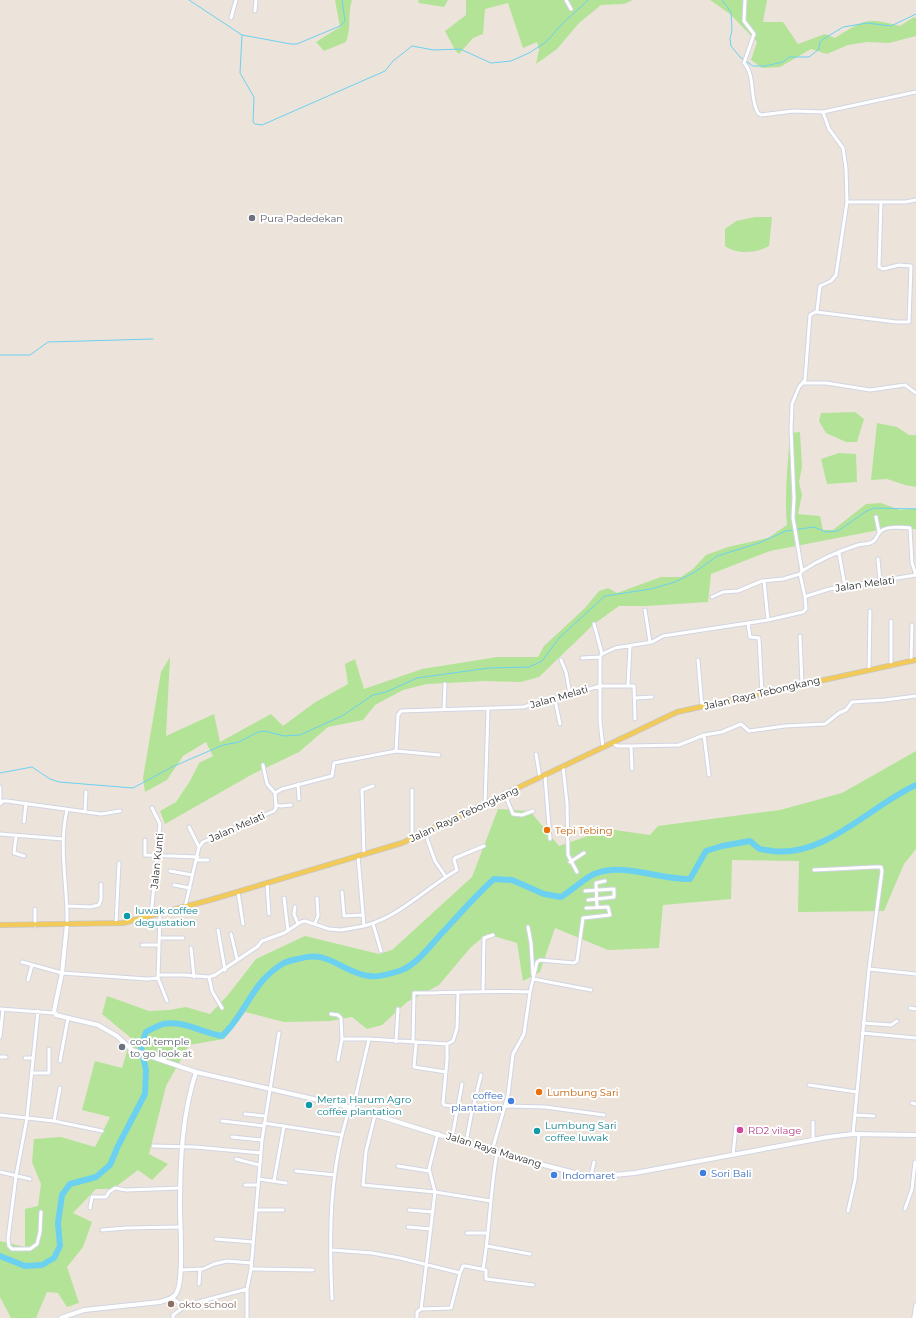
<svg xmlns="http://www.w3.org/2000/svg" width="916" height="1318" font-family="Montserrat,sans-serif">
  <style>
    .green { fill: #b3e396 }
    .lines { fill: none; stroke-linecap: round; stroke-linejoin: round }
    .stream { stroke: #6cd1f0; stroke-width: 1 }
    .river { stroke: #6cd1f0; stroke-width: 6 }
    .minor-casing { stroke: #d0d4e3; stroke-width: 5 }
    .tertiary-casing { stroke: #d0d4e3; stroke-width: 5.5 }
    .secondary-casing { stroke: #d0d4e3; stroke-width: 6 }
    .primary-casing { stroke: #c7c7c7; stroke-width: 6 }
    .minor { stroke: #fff; stroke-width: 3 }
    .tertiary { stroke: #fff; stroke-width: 3.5 }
    .secondary { stroke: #fff; stroke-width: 4 }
    .primary { stroke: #f2ca5a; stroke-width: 4.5 }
    .worship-dot { fill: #6b7280; stroke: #fff; stroke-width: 1.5 }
    .food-dot { fill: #e8710a; stroke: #fff; stroke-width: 1.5 }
    .culture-dot { fill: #0f9aa8; stroke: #fff; stroke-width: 1.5 }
    .shop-dot { fill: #3f7fe0; stroke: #fff; stroke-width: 1.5 }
    .hotel-dot { fill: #d1479c; stroke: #fff; stroke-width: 1.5 }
    .education-dot { fill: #8d6e63; stroke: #fff; stroke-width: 1.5 }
    .labels { text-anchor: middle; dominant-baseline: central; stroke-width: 4; stroke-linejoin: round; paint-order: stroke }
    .worship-label { font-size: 10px; fill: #5b616d; stroke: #fff; text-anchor: start }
    .street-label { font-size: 10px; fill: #292929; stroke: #fff }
    .food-label { font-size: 10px; fill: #c56008; stroke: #fff; text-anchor: start }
    .culture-label { font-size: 10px; fill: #0d838f; stroke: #fff; text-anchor: start }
    .shop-label { font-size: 10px; fill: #366cbe; stroke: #fff; text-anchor: start }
    .hotel-label { font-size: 10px; fill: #b23c85; stroke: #fff; text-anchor: start }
    .education-label { font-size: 10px; fill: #785e54; stroke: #fff; text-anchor: start }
  </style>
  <rect width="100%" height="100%" fill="#ece4db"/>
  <path class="green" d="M335 0H352C347 16 352 26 346 42L324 51 316 42 340 27Z
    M418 0H448L444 7 419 3Z
    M466 0H633L624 4 601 5 579 23 557 49 536 64 539 50 537 42 523 48 508 3 485 9 483 34 473 38 459 54 455 50 445 31 466 15Z
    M710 0H767L763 22H783L798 44 825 34 835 38C864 20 866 17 900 26L914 17 916 18V36L889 43 867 42 848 45 827 54 811 49 780 67 762 68 751 60 757 42 730 14Z
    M755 217H772L769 246C757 253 737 255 725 246V229L736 221Z
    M855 412 864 419 857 442H846L826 433 819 421 821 413Z
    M877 423 897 427 909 435H916V487L905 485 887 479 871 480Z
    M800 432 802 467 799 482 802 495 798 514 820 516 823 530H833L866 504 881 503 900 510 916 508V529H884L770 551 711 574 708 602 645 606H619L594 624 539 677 521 682 486 681 427 684 403 690 375 705 363 720 328 727 299 752 251 775 165 824 160 811 176 802 190 781 199 763 213 756 206 742 183 756 167 780 145 792 143 778 161 672 170 657 166 736 214 714 220 742 271 714 283 726 314 703 348 684 345 664 355 659 364 689 422 669 497 657H538L544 646 585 608 599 591 608 588 617 593 661 577H681L693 569 706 555 728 547 768 538 787 525C784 495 788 463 790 433Z
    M839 453 856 454 857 482 827 484 821 459Z
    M916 751V849L904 864 884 911 798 912 799 861 732 860 731 899 663 905 659 948 608 950 555 928 540 972 523 981 517 943 487 934 471 947 439 985 407 1002 382 1025 367 1029 352 1017 330 1021 284 1022 245 1012 224 1039 189 1045 166 1086 149 1154 168 1164 152 1180 138 1170 113 1189H96L73 1213 92 1222 83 1247 67 1267 79 1303 67 1307 58 1293 47 1292 36 1318H11L0 1297V1241L25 1247V1209L38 1206 41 1184 32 1162 34 1139 61 1137 95 1147 110 1117 82 1110 95 1061 122 1068 131 1038 102 1014 107 996 149 1011 169 1010 186 1007 210 1014 228 995 256 959 305 936 379 954 392 950 472 877 498 809 530 811 559 846 608 829 650 835 658 826 780 810 842 793Z"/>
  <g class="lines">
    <path class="stream" d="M189 0 242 35 291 44H297L340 26 345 21 342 0
      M722 0 731 12 732 30 730 39 731 46 740 57 753 66H765L783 62 789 57H809L819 49 820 42 822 40 843 27 867 23 891 26 916 14
      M242 35 240 73 254 97 253 122 255 124 262 125 385 71 393 61 412 46 434 50 460 49 491 63 511 61 529 53 546 42 561 25 588 0
      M0 355H30L48 342 153 339
      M0 773 32 767 50 779 59 782 133 788 172 767 223 745 239 742 258 732 265 731 284 736 300 735 342 716 373 695 386 692 417 678 489 668 529 667 542 661 559 638 605 596 651 589 675 582 695 572 717 556 759 543 786 531 814 527 826 532 838 531 865 512 874 508 916 509"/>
    <path class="river" d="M0 1256 25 1266 42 1265 54 1258 60 1246 58 1223 62 1195 70 1184 96 1177 110 1165 118 1146 145 1094 146 1070 141 1047 146 1032C151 1029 158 1026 163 1024 182 1020 204 1033 222 1036 247 1013 251 982 284 963 288 961 293 960 298 959 330 949 340 972 369 976 379 978 393 973 402 970 418 963 430 946 442 933 459 915 475 896 494 879L512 880 544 894 561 897C571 891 585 878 594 874 625 862 659 880 690 879L706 851 722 846 750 841C753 843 756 847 760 849 763 850 768 850 772 851 825 858 870 806 916 785"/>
    <defs>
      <path id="minor" d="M566 0 571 9
        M745 0 744 21 754 34 744 63C756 76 749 98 758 113L761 115 794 111 823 112 829 129 843 148 846 168 847 202 836 275 831 281 820 286 817 311 810 315 805 380 799 387 792 404 791 430 794 498 793 518 802 571 800 574 805 597
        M255 11 256 0
        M231 18 236 0
        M823 112 916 92
        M847 202H905L916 200
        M816 312 896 322H909L911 266 899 265 883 269 879 267 881 202
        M802 383H826L870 390 905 385 916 393
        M876 517 879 532
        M839 553 845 587
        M878 559 880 582
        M802 571C819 560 839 551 858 545 862 544 867 544 870 543 877 541 876 536 880 532 884 526 903 527 910 528L912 563 916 575
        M764 581 768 620
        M712 597 723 592 738 591 762 581 783 579 800 574
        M645 610 650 642
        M891 621V666
        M748 623 750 637 759 638 762 693
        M594 624 602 654
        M800 636 802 684
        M582 658 600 657
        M561 660 566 672 570 694
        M698 660 702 707
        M911 661 912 625
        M869 670 870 611
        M628 685 630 646
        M635 698 652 697
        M555 700 560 724
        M444 708 445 684
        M704 735 709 775
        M613 743 617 746H631L679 745 704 735 722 732 741 724 749 731 785 726 825 724 839 713 846 710 852 702 885 700 916 696
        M631 746 632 769
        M603 748 600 721V686H634L635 719
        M396 751 439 755
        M536 754 540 778
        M263 765 267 784 275 793
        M563 767 567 803 568 855 577 872
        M545 776 550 839
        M298 784 299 799
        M0 787V802
        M412 790V838
        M505 795 513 814 522 815 533 811
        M0 804 3 801H7L101 814 120 811
        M485 804 488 710
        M276 805 281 806 291 805
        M67 810C58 848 68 886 67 924
        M85 812 86 792
        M24 822 26 803
        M189 827 199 847
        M425 833 435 861 446 877
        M0 834 63 839
        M16 836 14 853 24 856
        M145 840V855L198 857
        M364 855 362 790 373 786
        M197 860H208
        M570 862 584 853
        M814 870 875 867H881L882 871 869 969 853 1134
        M170 871 192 875
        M267 883 269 914
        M174 885 190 888
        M585 891 614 889V897L588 900
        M238 892 243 924
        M342 892 344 916 362 915
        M284 898 288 931
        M68 906 90 907 99 905 101 899V884
        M185 907 199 847 203 842 274 811 276 808 275 793 282 789 332 776 334 763 396 751 398 715 401 711 523 707 600 686V657L602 654 615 648 652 642 663 636 768 620 803 612 806 609 805 597 807 596 829 589 916 575
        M295 907 294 914 298 924
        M597 907 596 883 605 881
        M35 909V926
        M160 914 158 978 167 1001
        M151 916 160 824 152 808
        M116 923 119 863
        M315 923 318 916 317 898
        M373 924 381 951
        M364 926C399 917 426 888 457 870L454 860 455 858 484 846
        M528 927 531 943 533 975
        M218 930 225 970
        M231 934 237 959
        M160 938H183
        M142 945H159
        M191 948 194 977
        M22 962 62 973 147 979 158 978
        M869 969 916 974
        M159 975H184L209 977 215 975 257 947 262 941 284 933 301 922 305 921 329 929 341 930 364 926 358 856
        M209 977 212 991 222 1008
        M533 979 591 990
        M28 980 32 965
        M483 991 484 938 493 935
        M910 1008 916 1009
        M0 1009 54 1013
        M38 1011 27 1118 16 1176 8 1239 9 1246 12 1249H30L37 1244 40 1232 41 1212
        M331 1014 338 1015 341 1018 342 1039 338 1060
        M863 1023 891 1025 897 1021
        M862 1033 916 1038
        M0 1037 3 1009
        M342 1039H369
        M396 1042 398 1009
        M413 1042 414 993C453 993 491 990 530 992
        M416 1043 414 1067 446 1072
        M447 1044V1060L443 1103 444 1105 458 1107
        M0 1057H6
        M25 1058H33
        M60 1061 68 1018
        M32 1073H49V1049
        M809 1085 857 1092
        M912 1103 916 1104
        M505 1106 545 1107 604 1115
        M353 1108 369 1039 447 1044 453 1041 457 1028 458 993
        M245 1114 265 1116
        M0 1115 54 1121 102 1131
        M375 1115 366 1151 363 1185 435 1192 421 1309 417 1312V1318
        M855 1115 874 1116
        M54 1121 60 1088
        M222 1121 264 1126
        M264 1123 341 1135
        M438 1133 429 1169 435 1192 491 1201
        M232 1137 262 1140
        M452 1138 462 1084
        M813 1139V1122
        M466 1143 471 1116 481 1075
        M153 1146 195 1147 261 1153
        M492 1151 508 1095 513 1054 524 1034 530 992 537 962 540 960 574 963 577 961 583 918 610 915 608 907 586 908
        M733 1155 736 1126
        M236 1159 259 1165
        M398 1166 429 1171
        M296 1171 335 1175
        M0 1172 30 1179
        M591 1176 594 1162
        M259 1179 286 1183
        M274 1181 284 1126
        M245 1185H258
        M90 1208 92 1197H106L109 1192 115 1188 126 1190 180 1188
        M905 1209 912 1189 915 1162
        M256 1210H283
        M409 1210 433 1212
        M848 1211 855 1180 859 1134
        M408 1227 431 1229
        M102 1230 126 1228 180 1227
        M467 1233H488
        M216 1239 253 1242
        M487 1246 530 1254
        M332 1250 372 1253 400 1258 460 1273 451 1308 421 1309
        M251 1269 313 1270
        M483 1269C490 1230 490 1191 497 1153
        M180 1270 203 1269 214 1264 227 1261 251 1263
        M460 1273 463 1266H466L486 1270V1279L533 1285
        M199 1284 200 1269
        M172 1298 182 1305H187L247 1289 251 1269 262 1140 279 1033
        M332 1299C329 1234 329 1169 350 1107
        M173 1318V1315L187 1305
        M247 1318V1289"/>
      <path id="tertiary" d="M914 1318 916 1305"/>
      <path id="secondary" d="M67 924 62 973 54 1011 56 1015 98 1025 117 1036 132 1050 196 1072 353 1108 497 1153 583 1175 603 1176 635 1173 828 1137 853 1134 916 1135
        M61 1318 84 1310 160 1302C166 1300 174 1299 177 1292 184 1279 180 1224 180 1207 180 1163 182 1114 196 1072"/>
      <path id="primary" d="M0 925 123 923 210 900 402 843 677 712 916 660"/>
    </defs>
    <use href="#minor" class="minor-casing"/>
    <use href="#tertiary" class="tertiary-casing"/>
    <use href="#secondary" class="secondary-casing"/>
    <use href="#primary" class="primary-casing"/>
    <use href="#minor" class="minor"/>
    <use href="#tertiary" class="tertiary"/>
    <use href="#secondary" class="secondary"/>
    <use href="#primary" class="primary"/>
  </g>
  <g class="worship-dot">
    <circle cx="252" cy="218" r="4"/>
    <circle cx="122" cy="1047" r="4"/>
  </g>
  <g class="food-dot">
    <circle cx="547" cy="830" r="4"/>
    <circle cx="539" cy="1092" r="4"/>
  </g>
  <g class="culture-dot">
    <circle cx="127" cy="916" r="4"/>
    <circle cx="309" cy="1105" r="4"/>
    <circle cx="537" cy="1131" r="4"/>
  </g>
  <g class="shop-dot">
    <circle cx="511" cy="1101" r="4"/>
    <circle cx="703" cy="1173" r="4"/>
    <circle cx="554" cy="1175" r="4"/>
  </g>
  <circle class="hotel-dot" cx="740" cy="1130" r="4"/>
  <circle class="education-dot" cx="171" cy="1304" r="4"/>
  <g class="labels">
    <g class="worship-label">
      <text x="260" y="218">Pura Padedekan</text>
      <text x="130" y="1041">cool temple<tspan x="130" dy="12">to go look at</tspan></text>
    </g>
    <g class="street-label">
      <text transform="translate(865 584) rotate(-8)">Jalan Melati</text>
      <text transform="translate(762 693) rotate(-13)">Jalan Raya Tebongkang</text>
      <text transform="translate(559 697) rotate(-16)">Jalan Melati</text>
      <text transform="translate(464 814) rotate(-25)">Jalan Raya Tebongkang</text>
      <text transform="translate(237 827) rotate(-24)">Jalan Melati</text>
      <text transform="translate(157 861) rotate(-84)">Jalan Kunti</text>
      <text transform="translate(494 1150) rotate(17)">Jalan Raya Mawang</text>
    </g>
    <g class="food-label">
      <text x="555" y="830">Tepi Tebing</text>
      <text x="547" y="1092">Lumbung Sari</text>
    </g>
    <g class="culture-label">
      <text x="135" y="910">luwak coffee<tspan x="135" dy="12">degustation</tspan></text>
      <text x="317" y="1099">Merta Harum Agro<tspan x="317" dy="12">coffee plantation</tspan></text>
      <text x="545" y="1125">Lumbung Sari<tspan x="545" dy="12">coffee luwak</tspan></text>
    </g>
    <g class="shop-label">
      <text x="503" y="1095" text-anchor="end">coffee<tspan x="503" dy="12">plantation</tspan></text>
      <text x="711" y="1173">Sori Bali</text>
      <text x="562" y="1175">Indomaret</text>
    </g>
    <g class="hotel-label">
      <text x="748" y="1130">RD2 vilage</text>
    </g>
    <g class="education-label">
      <text x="179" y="1304">okto school</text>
    </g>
  </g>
</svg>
